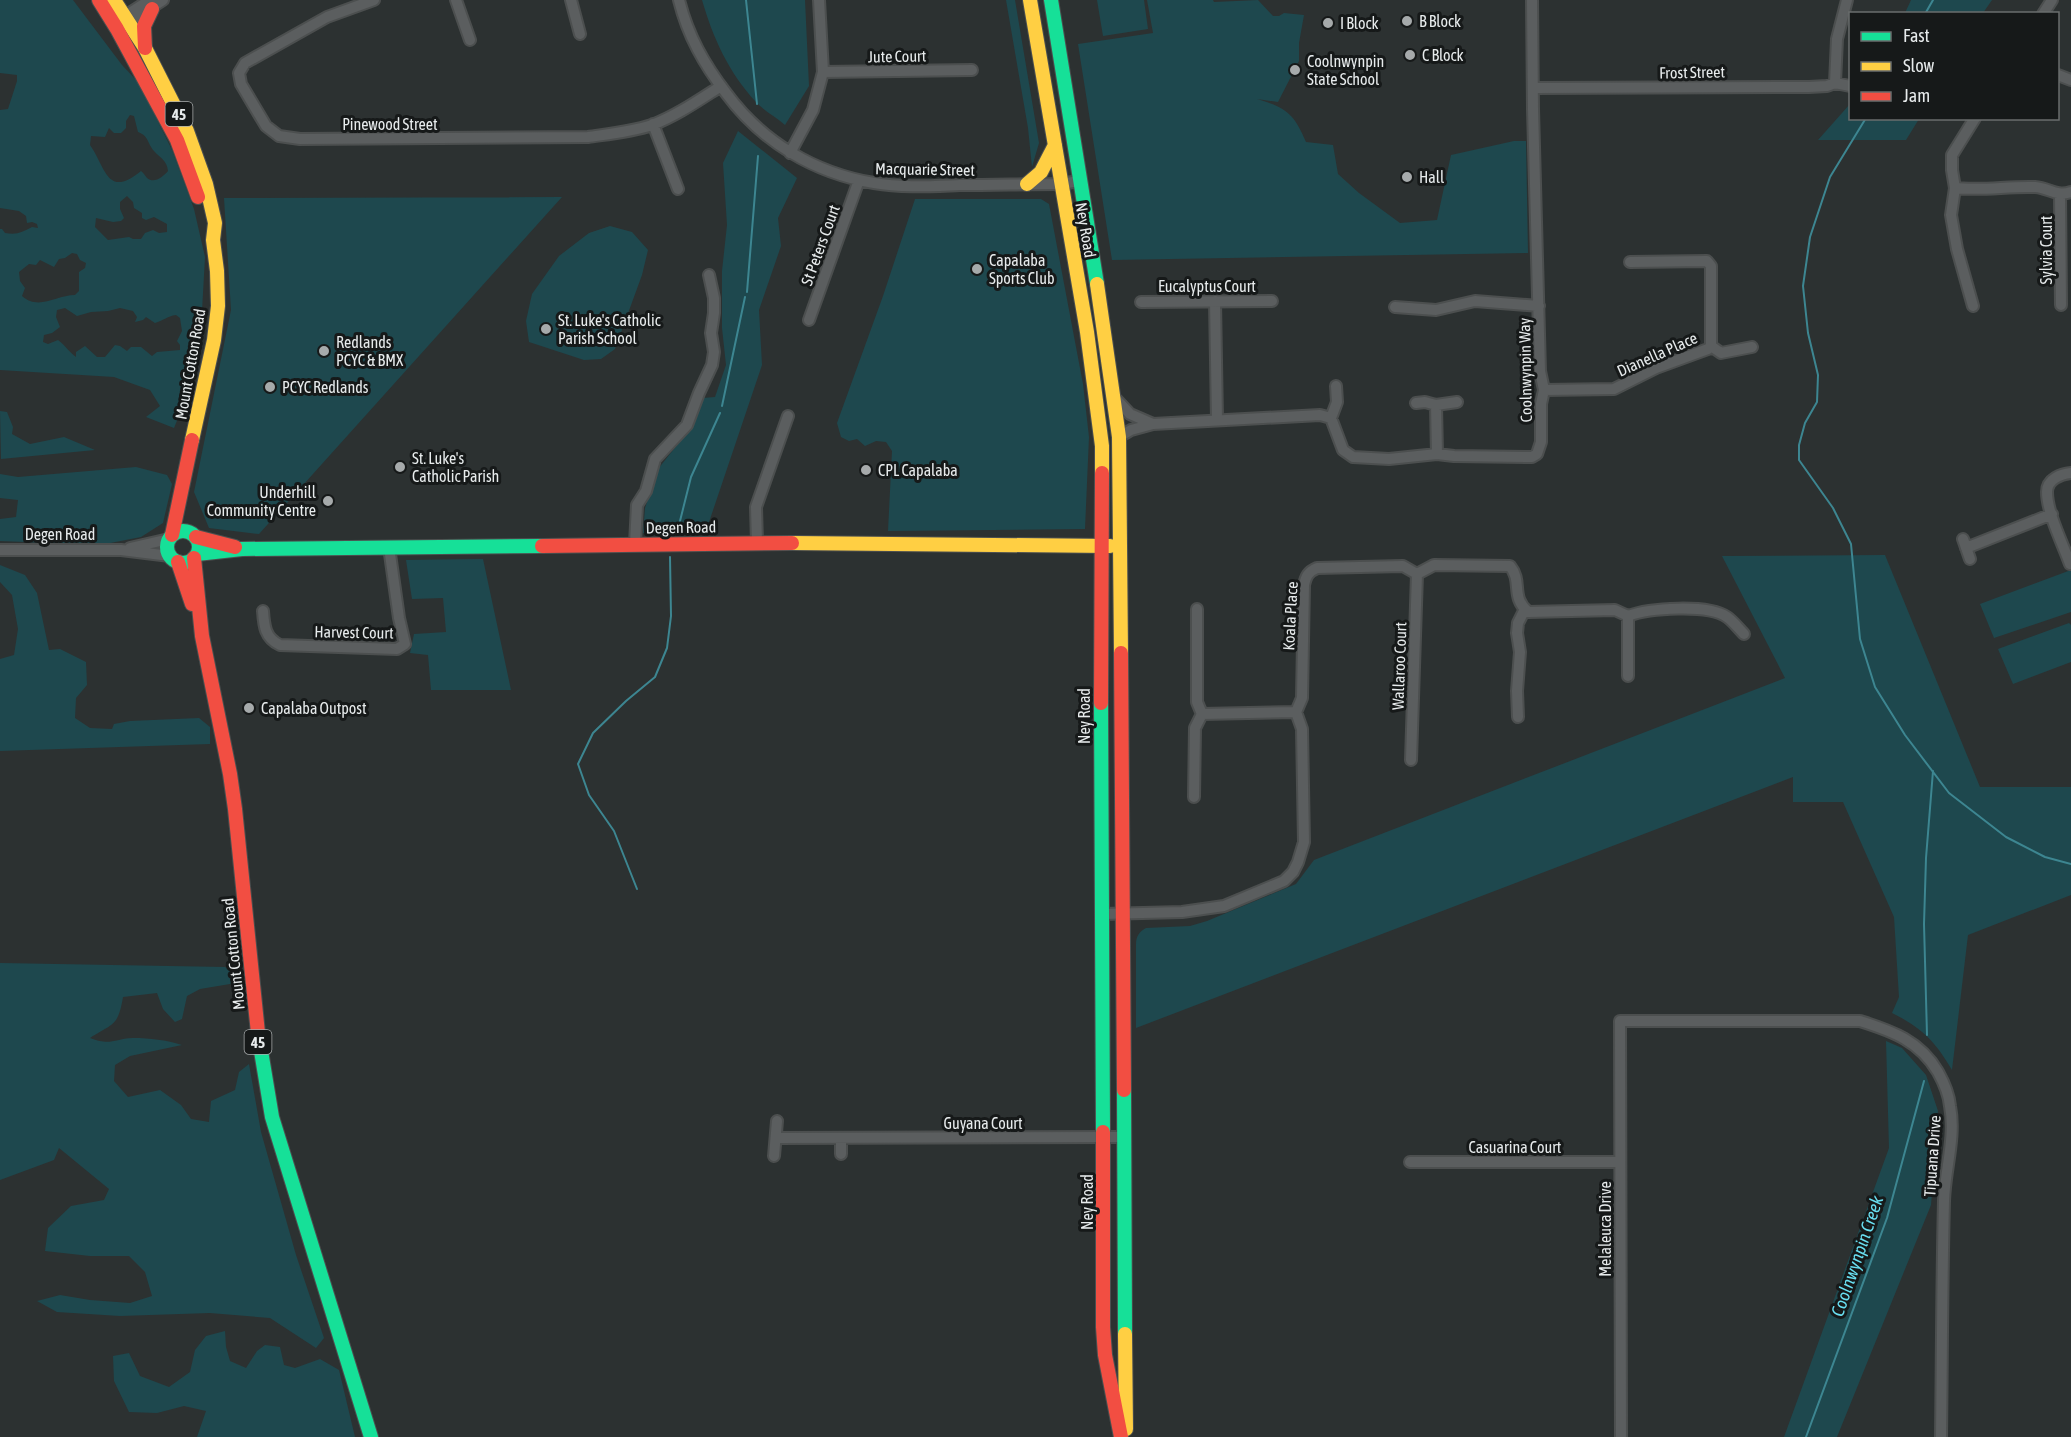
<svg xmlns="http://www.w3.org/2000/svg" width="2071" height="1437" font-family="'Asap Condensed',sans-serif">
  <style>
    .green { fill: #1e484e; fill-rule: evenodd }
    .lines { fill: none; stroke-linecap: round; stroke-linejoin: round }
    .stream { stroke: #3d8691; stroke-width: 2 }
    .street-casing { stroke: #4c4f4f; stroke-width: 14 }
    .fast-casing { stroke: #4c4f4f; stroke-width: 16 }
    .slow-casing { stroke: #4c4f4f; stroke-width: 16 }
    .jam-casing { stroke: #4c4f4f; stroke-width: 16 }
    .street { stroke: #5b5e5f; stroke-width: 10 }
    .fast { stroke: #16e098; stroke-width: 14 }
    .slow { stroke: #ffcf43; stroke-width: 14 }
    .jam { stroke: #f24e42; stroke-width: 14 }
    .poi-dot { fill: #a6aaab; stroke: #161919; stroke-width: 2 }
    .labels { text-anchor: middle; dominant-baseline: central; stroke-width: 6; stroke-linejoin: round; paint-order: stroke }
    .shield { fill: #161919; stroke: #a8acad; stroke-width: 1.5 }
    .shield-label { font-size: 15px; font-weight: bold; fill: #e7ebec }
    .poi-label { font-size: 16px; fill: #e7ebec; stroke: #161919; text-anchor: start }
    .street-label { font-size: 16px; fill: #e7ebec; stroke: #161919 }
    .water-label { font-size: 18px; font-style: italic; fill: #69dff1; stroke: #161919 }
  </style>
  <rect width="100%" height="100%" fill="#2c3131"/>
  <path class="green" d="M0 0H73L122 65 139 83 172 150 194 209 205 257 201 329 187 396 174 428 146 417 160 406 150 390 114 377 0 370V229H2L5 233C18 235 22 232 32 227L38 228 37 224 32 222 27 223 26 216 19 211 0 208V110L8 109 17 81V75L0 73ZM130 115 134 116 138 132C149 136 147 143 154 151 160 158 167 160 168 171 163 177 154 184 147 178 145 176 144 173 141 171 107 199 106 168 90 145L91 136 105 137 109 128 114 133H121L126 128V121ZM127 196 133 202 134 208 142 213V218L146 220 154 217 167 224V232L159 233 153 230 145 233 141 239H133L129 237 108 240 95 227 96 218 113 222 121 221 124 218 120 209V202ZM72 253 77 254 80 260 86 263 85 268 79 272V291L75 295C56 295 39 311 22 296L25 288 20 281 19 272 29 264 36 265 40 260 54 267 59 259 65 258ZM65 308 77 316 91 312 108 311 120 308 133 311 137 317 135 322 143 320 146 317 155 323C163 321 167 316 176 315L180 318 182 331 177 341 180 345V350L157 352 152 356 141 347H131L127 351 120 346 115 345 105 357H97L85 346 76 352V357C69 352 66 346 58 340L48 344 43 342 44 335 52 333 60 327 56 317 57 310Z
    M702 0H805L809 86 785 125C776 117 764 111 756 102 729 73 713 38 702 0Z
    M1006 0H1015L1039 143 1032 167 1028 128Z
    M1097 0H1144L1148 29 1103 36Z
    M1147 0H1213L1214 2 1258 0 1273 16H1279L1284 13 1304 15 1299 43V61L1278 102 1257 99C1287 108 1294 114 1306 142L1333 145 1338 174 1359 193 1400 223 1437 220 1451 155 1514 141H1526L1528 253 1112 260 1078 44 1153 33Z
    M1911 0H1992L1983 13H1905Z
    M1850 104V118L1919 119 1906 140H1818Z
    M738 131 797 178 778 218 781 246 759 310 762 365 705 534 643 533 645 508 658 469 692 426 703 398 715 397 726 365 722 328V271L727 225 723 163Z
    M562 197 259 534 209 528 194 492 231 310 224 198Z
    M915 199H1041L1049 204 1083 384 1089 437 1085 529 888 531 892 451 886 442 876 441 865 446 857 439 849 441 841 437 837 423 883 296Z
    M610 226 632 232 648 250 642 275 615 349 601 359 584 360 529 342 526 321 532 294 559 256 589 233Z
    M0 411 7 412 13 427 12 434 30 444 64 437 95 450 1 459Z
    M136 467 167 475 172 484 163 523 141 537 100 545 0 541V519L16 517 18 500 0 498V474L18 477Z
    M1885 555 1980 787H2071V895L1968 935 1952 1070C1935 1041 1922 1028 1892 1013L1899 997 1894 917 1843 802H1793V777L1136 1028V945C1136 936 1139 932 1146 928L1190 926 1207 921 1296 884 1314 860 1785 678 1722 556Z
    M483 559 511 690H431L428 655 410 653 414 634 446 632 443 598 412 599 406 560Z
    M0 565 25 575 37 593 49 650 60 649 86 662 87 685 76 698 75 718 90 728 112 729 114 724 130 721 199 718 210 727V744L0 751V659L14 655 18 629 12 595 0 582Z
    M2071 570V612L1994 638 1980 604Z
    M2069 623 2071 625V662L2013 684 1998 649Z
    M0 963 225 967 237 974 236 983 200 989 187 996 182 1019 175 1022 163 1009 157 993 123 997C118 1027 113 1023 90 1038 111 1046 113 1039 133 1038 150 1038 166 1040 182 1045L130 1056 115 1065 114 1081 128 1097 160 1090 181 1105 191 1119 209 1122 211 1101 235 1090 239 1072 249 1064 261 1132 296 1255 324 1338 316 1348 270 1318 210 1313 120 1316 57 1312 37 1301 60 1295 90 1300 130 1303 152 1296 145 1272 129 1256H90L45 1251 48 1228 71 1206 104 1200 109 1189 59 1148 54 1160 0 1180Z
    M1886 1041 1902 1048 1926 1075 1938 1111 1931 1205 1837 1437H1784L1889 1148Z
    M225 1331 226 1347 230 1361 246 1368 257 1351 265 1345 280 1347 284 1365 295 1368 320 1359 339 1370 355 1437H197L206 1411 184 1406 157 1413 129 1412 114 1381 113 1356 129 1353 140 1376 169 1387 190 1372 195 1350 206 1336Z"/>
  <g class="lines">
    <path class="stream" d="M746 0 757 104
      M1925 14 1933 0
      M1866 118 1830 177 1810 237 1803 286 1808 333 1818 375 1817 402 1805 423 1799 445V460L1833 508 1851 544 1860 639 1875 687 1905 735 1949 793 2006 837 2045 857 2071 864
      M747 292 758 156
      M722 406 745 297
      M677 533 691 477 720 413
      M637 889 614 831 589 795 578 764 593 733 626 701 655 677 667 648 671 616 670 557
      M1927 1035 1924 924 1926 858 1933 771
      M1806 1437 1887 1218 1924 1081"/>
    <defs>
      <path id="street" d="M374 0 327 17 245 63 239 73 241 84 266 126 279 136 300 139 588 137C609 134 631 132 652 125 676 116 699 100 721 86
        M456 0 470 40
        M571 0 580 34
        M679 0C688 36 704 64 726 93 762 142 814 173 874 183 902 188 932 186 960 185 994 185 1027 184 1061 184L1079 181
        M2043 14 2052 0
        M119 20 150 0
        M123 26 163 0
        M823 72 972 70
        M2058 75 2071 80
        M1835 83 1837 39 1847 0
        M1533 88 1809 87 1827 86 1835 83 1850 86
        M653 124 678 189
        M790 153 813 110 823 72 819 0
        M1955 188C1982 191 2008 186 2035 187 2050 188 2055 197 2071 192
        M2060 195 2061 305
        M1215 301 1217 420
        M1141 302 1272 301
        M1973 306 1957 249 1951 215 1955 188 1952 170V155L1975 118
        M1395 307 1436 310 1475 301 1539 306
        M809 320 859 180
        M1711 346 1721 353 1752 347
        M1544 390 1614 389 1656 368 1708 349 1711 346V266L1707 261 1630 262
        M1115 398 1130 414 1153 424
        M1416 403 1425 402 1436 405 1457 402
        M1436 405 1437 454
        M1331 418 1337 402 1336 386
        M1119 437 1131 430 1153 424 1320 415 1331 418 1343 450 1353 457 1389 459 1437 454 1454 456 1532 457 1537 454 1541 442V404L1544 390 1540 371 1533 109 1532 0
        M1963 539 1970 559
        M757 543 756 507 788 416
        M635 544 637 505 646 491 655 459 687 425 699 393 712 365 714 352 711 333 714 313V298L709 275
        M130 548 169 539
        M1966 548 2052 514
        M0 550H121L170 556
        M2070 564C2063 544 2047 513 2047 492 2047 479 2061 474 2071 473
        M1197 609V702L1202 714 1296 712
        M263 611C264 626 265 638 280 645L397 649 405 644 399 618 389 547
        M1628 676V616
        M1518 717 1517 691 1520 652 1517 633 1518 623 1525 609
        M1411 760 1417 574
        M1194 797 1195 728 1202 714
        M1103 914 1182 912 1224 906 1284 881 1293 872 1298 862 1304 842 1302 729 1296 712 1302 698 1304 585C1306 576 1308 572 1317 568L1403 566 1417 574 1434 565 1510 566C1523 582 1510 596 1528 612L1615 610 1628 616C1649 608 1708 604 1727 617 1733 621 1739 629 1744 634
        M777 1138 1124 1137
        M841 1154V1139
        M774 1156 777 1121
        M1410 1162H1620
        M1621 1437 1620 1021H1860C1892 1031 1920 1041 1938 1072 1943 1081 1949 1095 1950 1106 1956 1137 1945 1169 1944 1201 1942 1279 1942 1358 1941 1437"/>
      <path id="fast" d="M1051 0 1097 284
        M167 547a16 16 0 1 1 32 0a16 16 0 1 1-32 0Z
        M197 554 242 549 542 546
        M1101 703 1103 1132
        M258 1033 272 1117 371 1437
        M1124 1090 1125 1334"/>
      <path id="slow" d="M114 0 145 48 187 131 206 184 215 223 213 240 217 271 218 306 214 340 192 440
        M1030 0 1087 332 1102 446V473
        M1027 184 1041 172 1055 145
        M1097 284 1119 437 1121 653
        M792 543 1110 546
        M1125 1334 1126 1429"/>
      <path id="jam" d="M99 0 117 29 177 140 198 197
        M145 48 144 26 152 9
        M172 535 192 440
        M196 537 235 547
        M542 546 792 543
        M194 558 202 636 230 774 235 809 258 1033
        M178 562 192 604
        M1121 653 1124 1090
        M1101 703 1102 473
        M1103 1132V1327L1105 1355 1121 1437"/>
    </defs>
    <use href="#street" class="street-casing"/>
    <use href="#fast" class="fast-casing"/>
    <use href="#slow" class="slow-casing"/>
    <use href="#jam" class="jam-casing"/>
    <use href="#street" class="street"/>
    <use href="#fast" class="fast"/>
    <use href="#slow" class="slow"/>
    <use href="#jam" class="jam"/>
  </g>
  <g class="poi-dot">
    <circle cx="1407" cy="21" r="6"/>
    <circle cx="1328" cy="23" r="6"/>
    <circle cx="1410" cy="55" r="6"/>
    <circle cx="1295" cy="70" r="6"/>
    <circle cx="1407" cy="177" r="6"/>
    <circle cx="977" cy="269" r="6"/>
    <circle cx="546" cy="329" r="6"/>
    <circle cx="324" cy="351" r="6"/>
    <circle cx="270" cy="387" r="6"/>
    <circle cx="400" cy="467" r="6"/>
    <circle cx="866" cy="470" r="6"/>
    <circle cx="328" cy="501" r="6"/>
    <circle cx="249" cy="708" r="6"/>
  </g>
  <g class="labels">
    <g class="shield">
      <rect x="165.5" y="102" width="27" height="24" rx="4.5"/>
      <rect x="244.5" y="1030" width="27" height="24" rx="4.5"/>
    </g>
    <g class="shield-label">
      <text x="179" y="114">45</text>
      <text x="258" y="1042">45</text>
    </g>
    <g class="poi-label">
      <text x="1419" y="21">B Block</text>
      <text x="1340" y="23">I Block</text>
      <text x="1422" y="55">C Block</text>
      <text x="1307" y="61">Coolnwynpin<tspan x="1307" dy="18">State School</tspan></text>
      <text x="1419" y="177">Hall</text>
      <text x="989" y="260">Capalaba<tspan x="989" dy="18">Sports Club</tspan></text>
      <text x="558" y="320">St. Luke's Catholic<tspan x="558" dy="18">Parish School</tspan></text>
      <text x="336" y="342">Redlands<tspan x="336" dy="18">PCYC &amp; BMX</tspan></text>
      <text x="282" y="387">PCYC Redlands</text>
      <text x="412" y="458">St. Luke's<tspan x="412" dy="18">Catholic Parish</tspan></text>
      <text x="878" y="470">CPL Capalaba</text>
      <text x="316" y="492" text-anchor="end">Underhill<tspan x="316" dy="18">Community Centre</tspan></text>
      <text x="261" y="708">Capalaba Outpost</text>
    </g>
    <g class="street-label">
      <text transform="translate(897 56) rotate(-1)">Jute Court</text>
      <text transform="translate(1692 72) rotate(-1)">Frost Street</text>
      <text x="390" y="124">Pinewood Street</text>
      <text transform="translate(925 169) rotate(1)">Macquarie Street</text>
      <text transform="translate(1086 230) rotate(80)">Ney Road</text>
      <text transform="translate(820 245) rotate(-70)">St Peters Court</text>
      <text transform="translate(2046 250) rotate(-90)">Sylvia Court</text>
      <text x="1207" y="286">Eucalyptus Court</text>
      <text transform="translate(1657 354) rotate(-24)">Dianella Place</text>
      <text transform="translate(190 364) rotate(-80)">Mount Cotton Road</text>
      <text transform="translate(1525 370) rotate(-91)">Coolnwynpin Way</text>
      <text transform="translate(681 527) rotate(-1)">Degen Road</text>
      <text x="60" y="534">Degen Road</text>
      <text transform="translate(1290 616) rotate(-87)">Koala Place</text>
      <text transform="translate(354 632) rotate(1)">Harvest Court</text>
      <text transform="translate(1399 666) rotate(-88)">Wallaroo Court</text>
      <text transform="translate(1084 716) rotate(-90)">Ney Road</text>
      <text transform="translate(233 954) rotate(-96)">Mount Cotton Road</text>
      <text x="983" y="1123">Guyana Court</text>
      <text x="1515" y="1147">Casuarina Court</text>
      <text transform="translate(1932 1156) rotate(-86)">Tipuana Drive</text>
      <text transform="translate(1087 1202) rotate(-90)">Ney Road</text>
      <text transform="translate(1605 1229) rotate(-90)">Melaleuca Drive</text>
    </g>
    <g class="water-label">
      <text transform="translate(1857 1256) rotate(-71)">Coolnwynpin Creek</text>
    </g>
  </g>
  <rect x="1849" y="12" width="210" height="108" fill="#161919" stroke="#6a6d6d" stroke-width="1.5"/>
  <rect x="1861" y="32" width="30" height="9" fill="#16e098" stroke="#6a6d6d" stroke-width="1.5"/>
  <text x="1903" y="42" font-size="18" fill="#e7ebec">Fast</text>
  <rect x="1861" y="62" width="30" height="9" fill="#ffcf43" stroke="#6a6d6d" stroke-width="1.5"/>
  <text x="1903" y="72" font-size="18" fill="#e7ebec">Slow</text>
  <rect x="1861" y="92" width="30" height="9" fill="#f24e42" stroke="#6a6d6d" stroke-width="1.5"/>
  <text x="1903" y="102" font-size="18" fill="#e7ebec">Jam</text>
</svg>
